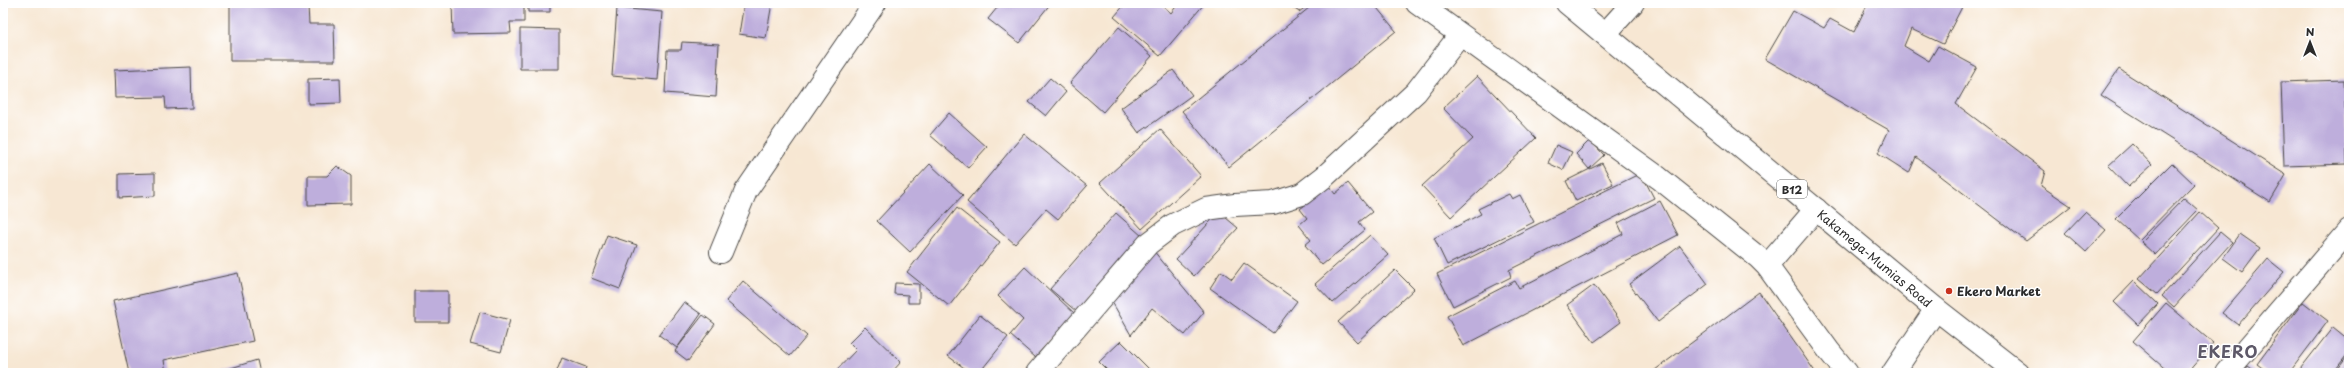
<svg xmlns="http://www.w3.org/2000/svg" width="2352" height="376" font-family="'Playpen Sans',sans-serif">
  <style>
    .building { fill: #beaedc }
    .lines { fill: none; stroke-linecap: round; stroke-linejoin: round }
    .minor-casing { stroke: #4a4744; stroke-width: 24 }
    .highway-casing { stroke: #4a4744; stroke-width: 24 }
    .minor { stroke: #fff; stroke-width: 22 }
    .highway { stroke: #fff; stroke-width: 22 }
    .poi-dot { fill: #c8321e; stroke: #fff; stroke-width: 1.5 }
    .labels { text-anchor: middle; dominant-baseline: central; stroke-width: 3; stroke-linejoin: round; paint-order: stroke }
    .shield { fill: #fff; stroke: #6b6b6b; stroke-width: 1 }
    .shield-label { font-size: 11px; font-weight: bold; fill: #2b2b2b }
    .street-label { font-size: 12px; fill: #2b2b2b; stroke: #fff }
    .poi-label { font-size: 12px; font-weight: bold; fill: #2b2b2b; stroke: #fff; text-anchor: start }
    .district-label { font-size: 16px; font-weight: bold; letter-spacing: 1px; fill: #5e5969; stroke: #fff }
  </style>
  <rect width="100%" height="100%" fill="#fff"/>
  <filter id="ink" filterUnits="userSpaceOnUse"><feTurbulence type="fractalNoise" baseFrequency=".025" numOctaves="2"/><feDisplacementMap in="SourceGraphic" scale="8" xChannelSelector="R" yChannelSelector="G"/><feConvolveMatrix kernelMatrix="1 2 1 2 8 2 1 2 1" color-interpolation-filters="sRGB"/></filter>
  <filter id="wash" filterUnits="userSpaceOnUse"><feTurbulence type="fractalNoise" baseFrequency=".012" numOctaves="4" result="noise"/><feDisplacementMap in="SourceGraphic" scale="16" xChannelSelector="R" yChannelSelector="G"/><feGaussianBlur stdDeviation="0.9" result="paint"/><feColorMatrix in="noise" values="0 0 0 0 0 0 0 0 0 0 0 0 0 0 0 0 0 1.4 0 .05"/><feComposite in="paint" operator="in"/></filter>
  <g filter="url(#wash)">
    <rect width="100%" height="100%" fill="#f7e7d3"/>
    <g id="blocks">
      <path class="building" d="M452 3H524V22H510L511 33 453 34Z
        M528 3H550V12H528Z
        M744 3H772L766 38 739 34Z
        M1001 3H1051L1019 43 988 19Z
        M1126 3H1160L1171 13 1179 3H1205L1160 56 1114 17Z
        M1287 3H1311L1299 12Z
        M1315 3H1373L1396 31 1229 167 1182 111Z
        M1868 3H1954L1962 7 1943 44 1911 29 1904 46 1929 61 1938 46 1977 67 1956 104 2045 171 2041 186 2071 206 2026 241 1916 157 1909 173 1878 153 1889 130 1765 59 1793 11 1824 28 1830 19 1854 32Z
        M230 6H308L309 24H334L335 61H230Z
        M617 8 662 12 657 80 612 76Z
        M1119 27 1152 56 1103 112 1070 83Z
        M520 29 559 30V69H520Z
        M682 42 719 44 716 97 665 93 667 50H681Z
        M191 67 192 108 166 109 165 97 115 98 114 70Z
        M2119 69 2286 175 2270 202 2101 95Z
        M1173 70 1192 95 1139 133 1121 108Z
        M1477 76 1536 138 1451 217 1422 186 1473 139 1443 108Z
        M340 78 341 103 308 104V79Z
        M1050 78 1066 92 1046 116 1029 102Z
        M2344 80 2347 164 2284 166 2281 82Z
        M949 113 987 147 968 168 930 135Z
        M1160 129 1201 176 1142 229 1100 183Z
        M1024 134 1087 186 1058 219 1046 209 1015 244 967 202Z
        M1590 140 1604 155 1589 169 1576 154Z
        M2132 144 2152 165 2128 187 2108 166Z
        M1556 145 1572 152 1563 170 1548 163Z
        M1602 163 1613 184 1576 201 1566 181Z
        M2172 163 2194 184 2139 240 2116 219Z
        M930 164 963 195 910 252 877 221Z
        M337 166 351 176V204L308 205V176H327Z
        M155 173V196L119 198V174Z
        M1641 173 1654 198 1509 270 1511 277 1453 306 1437 274Z
        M1348 183 1372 212 1359 222 1365 230 1322 265 1305 245 1311 240 1299 225 1307 218 1300 209 1329 186 1335 194Z
        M1509 194 1512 199 1520 195 1534 222 1447 265 1434 238 1481 214 1478 209Z
        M2184 198 2198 210 2155 255 2141 242Z
        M1660 201 1678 235 1463 346 1447 316 1515 281 1519 288 1623 234 1618 223Z
        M957 208 1000 242 949 306 907 272Z
        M1219 212 1238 228 1194 276 1176 259Z
        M2085 212 2106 230 2086 252 2065 233Z
        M2200 212 2218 228 2157 294 2139 279Z
        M1116 213 1142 236 1077 312 1050 289Z
        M2220 232 2232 242 2174 307 2162 296Z
        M2240 234 2260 248 2242 272 2223 258Z
        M607 235 637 245 620 289 591 278Z
        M1370 235 1388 255 1333 303 1315 284Z
        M1148 244 1204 312 1185 335 1152 308 1131 335 1107 293Z
        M1680 246 1708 284 1658 322 1629 284Z
        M2268 259 2284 272 2238 325 2222 313Z
        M1244 263 1297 301 1273 333 1210 288 1221 271 1232 279Z
        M1025 267 1075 314 1035 357 1010 335 1023 320 998 296Z
        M1395 270 1414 289 1357 342 1338 322Z
        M238 273 253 341 164 360 166 373H129L113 301Z
        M743 281 807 336 790 356 726 301Z
        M2134 281 2158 304 2138 325 2114 302Z
        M895 283 919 284V303H908V295L894 294Z
        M1594 285 1621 322 1594 342 1567 305Z
        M415 291H448V322H415Z
        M1759 292 1816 373H1651L1706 332Z
        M684 302 701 314 677 348 659 335Z
        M2303 302 2328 321 2289 373H2269L2257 364Z
        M2166 303 2213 343 2187 373H2170L2133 341Z
        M480 312 510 320 501 352 470 344Z
        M703 315 715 324 688 361 675 351Z
        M980 315 1008 337 979 373H971L948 356Z
        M865 327 901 362 891 373H834L856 350 849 343Z
        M2333 327 2349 340V352L2333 373H2297Z
        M1121 341 1153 373H1110L1099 362Z
        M2349 354V373H2335Z
        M562 358 586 367 584 373H556Z
        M257 360 260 373H215Z
        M2248 366 2258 373H2243Z"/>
    </g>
  </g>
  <g filter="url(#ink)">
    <use href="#blocks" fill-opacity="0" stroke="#4a4744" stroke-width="1"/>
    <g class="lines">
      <defs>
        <path id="minor" d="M1417 3 1659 178 1759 258 1767 266 1829 351 1847 373
          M1605 34 1633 3
          M721 252 746 191 875 3
          M1767 266 1816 209
          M1037 373 1148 244 1173 225 1206 209 1235 205 1273 203 1302 194 1324 177 1416 92 1460 35
          M1893 373 1936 309
          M2226 373 2349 230"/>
        <g id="highway">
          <path id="s1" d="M1567 3 1936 309 2018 373"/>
        </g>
      </defs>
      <use href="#minor" class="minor-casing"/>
      <use href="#highway" class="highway-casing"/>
      <use href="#minor" class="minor"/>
      <use href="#highway" class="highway"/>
    </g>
  </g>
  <circle class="poi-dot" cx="1949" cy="291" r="4"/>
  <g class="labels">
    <rect class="shield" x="1777" y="180" width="30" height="18" rx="3"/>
    <g class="shield-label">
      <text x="1792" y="189">B12</text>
    </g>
    <g class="street-label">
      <text stroke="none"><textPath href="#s1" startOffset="400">Kakamega-Mumias Road</textPath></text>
    </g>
    <g class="poi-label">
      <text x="1957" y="291">Ekero Market</text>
    </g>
    <g class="district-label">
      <text x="2228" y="351">EKERO</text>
    </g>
  </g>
  <rect width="2352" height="376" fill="none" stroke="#fff" stroke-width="16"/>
  <g transform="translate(2310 42)" stroke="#ffffff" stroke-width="3" paint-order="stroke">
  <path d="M0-3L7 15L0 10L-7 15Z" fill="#2b2b2b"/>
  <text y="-6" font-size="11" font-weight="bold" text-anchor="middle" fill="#2b2b2b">N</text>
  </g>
</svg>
